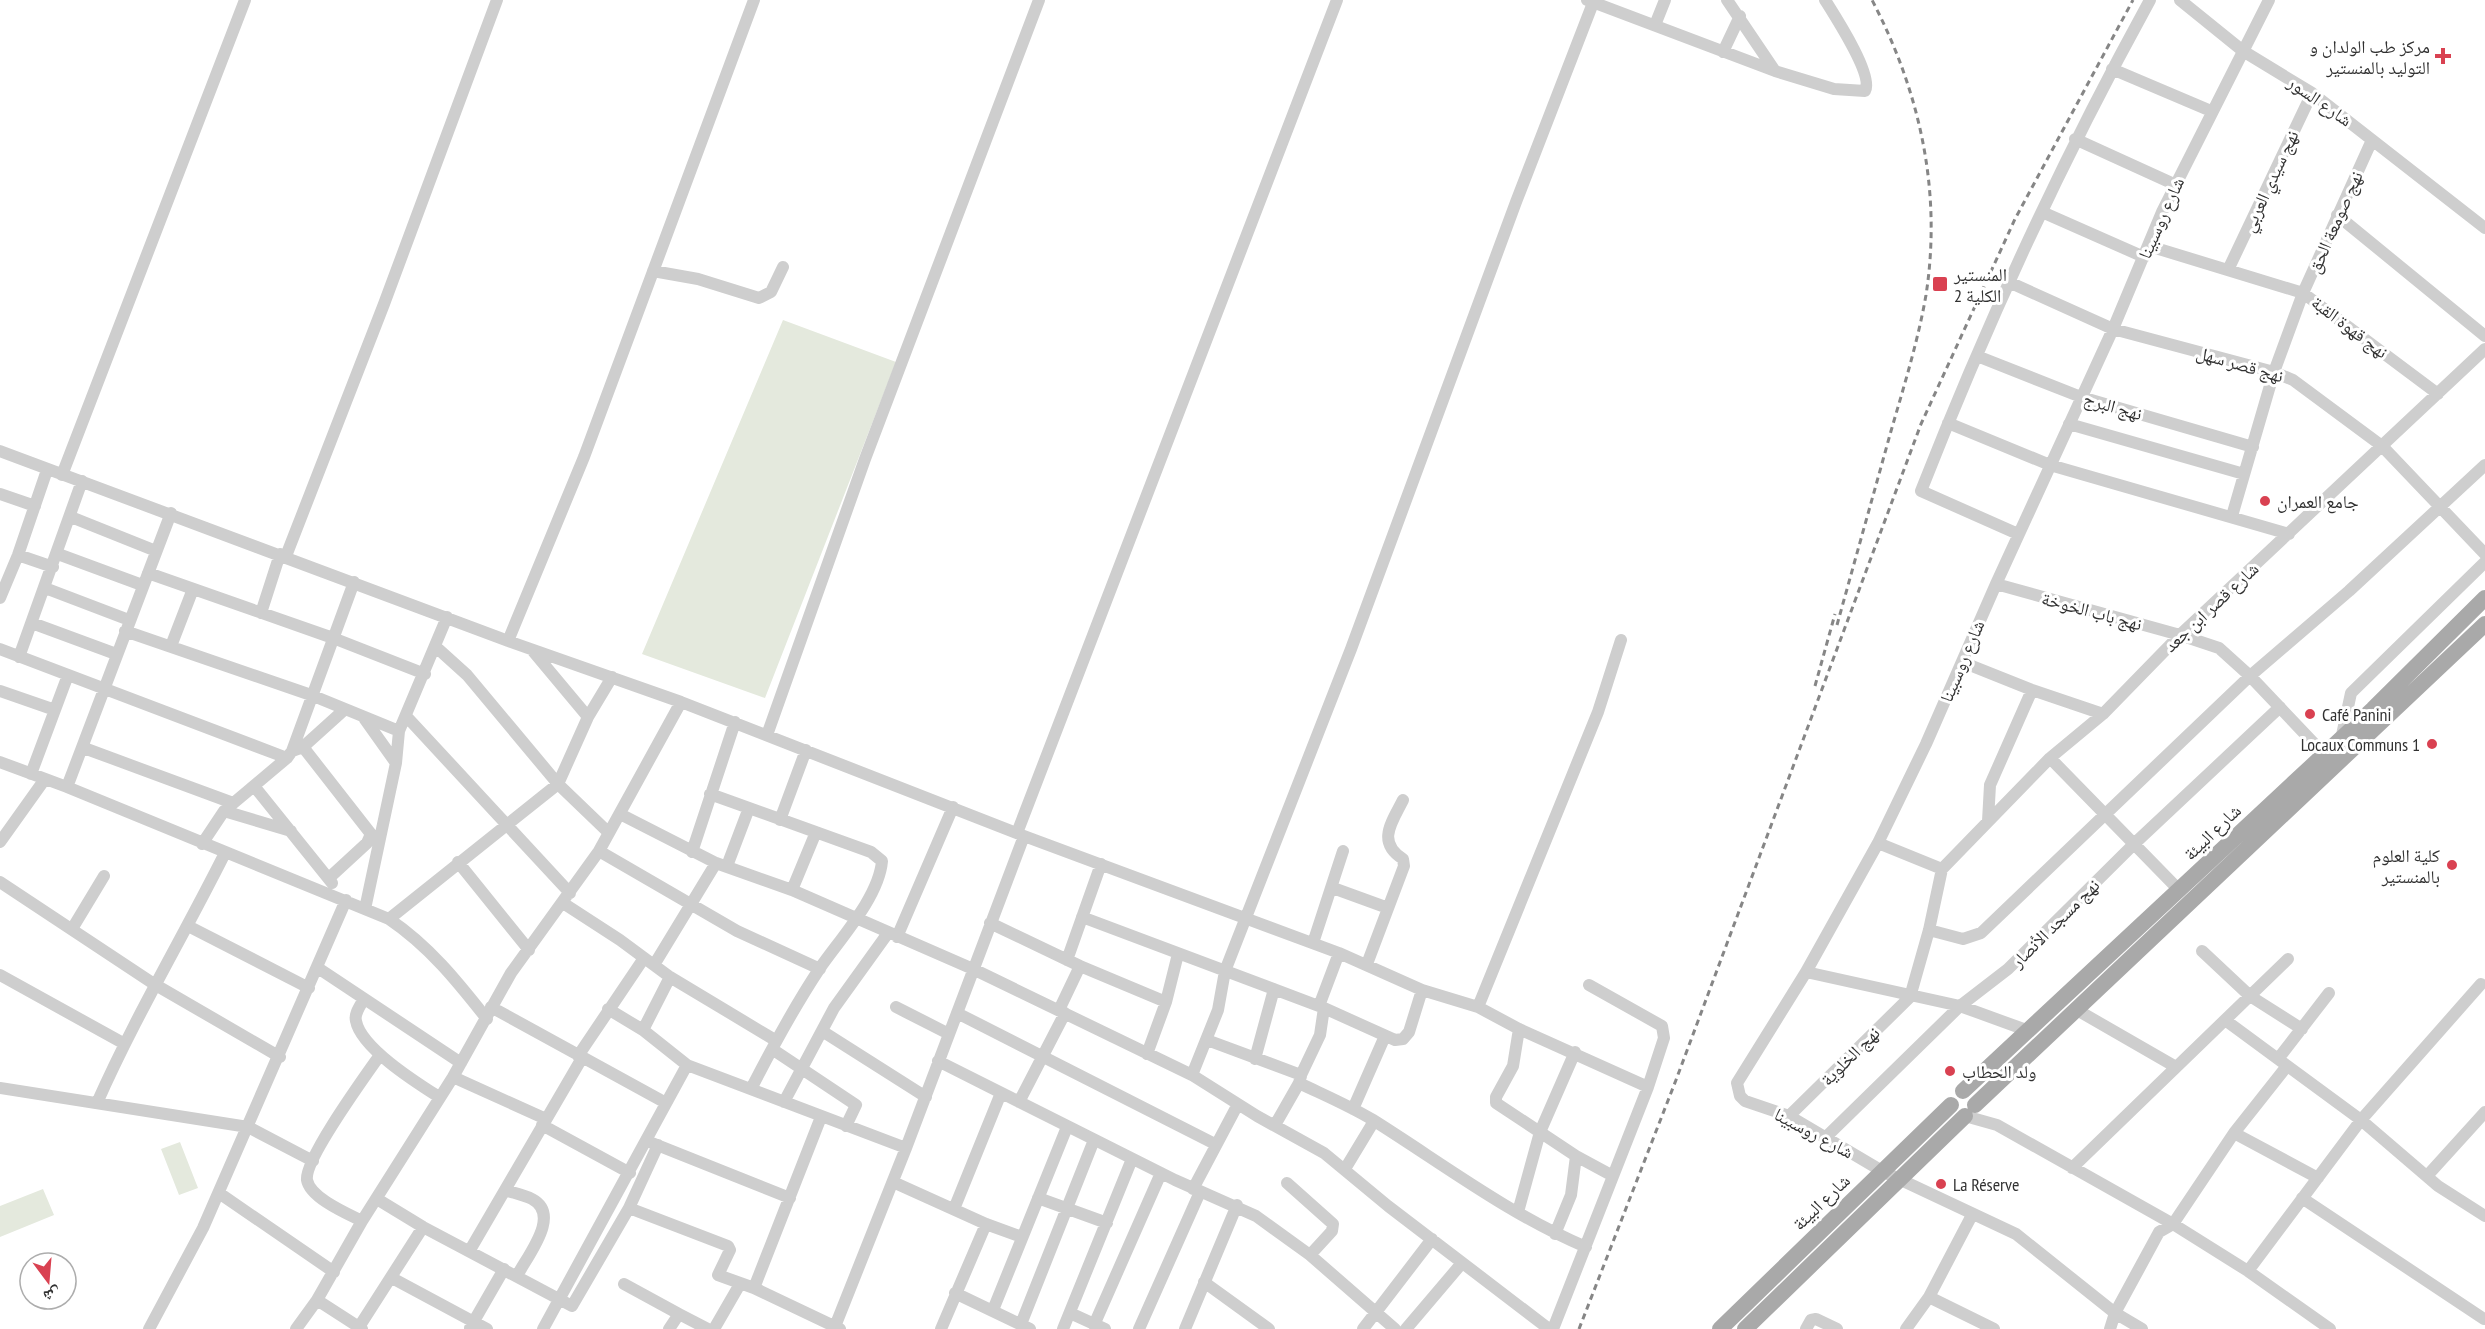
<svg xmlns="http://www.w3.org/2000/svg" width="2485" height="1329" font-family="'PT Sans Narrow','Noto Naskh Arabic',sans-serif">
  <style>
    .green { fill: #e4e9dd }
    .lines { fill: none; stroke-linecap: round; stroke-linejoin: round }
    .minor { stroke: #cecece; stroke-width: 12 }
    .major { stroke: #a9a9a9; stroke-width: 16 }
    .rail { stroke: #868686; stroke-width: 3; stroke-dasharray: 6 4.5; stroke-linecap: butt }
    .poi-dot { fill: #d94151; stroke: #fff; stroke-width: 2 }
    .labels { text-anchor: middle; dominant-baseline: central; stroke-width: 6; stroke-linejoin: round; paint-order: stroke }
    .poi-label { font-size: 18px; fill: #313131; stroke: #fff; text-anchor: start }
    .street-label { font-size: 18px; fill: #313131; stroke: #fff }
  </style>
  <rect width="100%" height="100%" fill="#fff"/>
  <path class="green" d="M783 320 896 362 765 698 642 654Z
    M180 1142 198 1188 179 1195 161 1149Z
    M43 1189 54 1215 0 1237V1206Z"/>
  <g class="lines">
    <path class="minor" d="M1587 0 1775 71 1834 89 1865 91C1874 76 1835 16 1825 0
      M1727 0 1775 71
      M2180 0 2243 51 2312 93 2485 228
      M1655 25 1665 0
      M1723 52 1740 16
      M2112 69 2211 111
      M2075 139 2176 185
      M2042 212 2144 257
      M2337 215 2485 336
      M2149 246 2303 293 2438 394
      M2228 270 2312 93
      M653 271 698 279 759 298 771 292 783 267
      M2011 283 2113 329 2274 372 2293 380 2382 446 2485 554
      M1977 356 2081 397 2253 447
      M1948 423 2050 465 2289 534
      M2069 424 2244 474
      M0 451 508 641 681 702 1024 836 1339 953 1422 990 1478 1007 1519 1029 1648 1087 1553 1329
      M62 475 245 0
      M0 494 35 506
      M2232 516 2274 372 2303 293 2372 140
      M71 517 156 551
      M2018 534 1921 491C1987 323 2063 158 2150 0
      M58 554 142 585
      M18 555 53 567
      M286 556 384 304 497 0
      M148 573 333 638 425 674
      M1996 584 2180 635 2219 648 2250 676 2323 753
      M45 588 129 620
      M0 598 18 555 47 470
      M261 613 280 554
      M32 623 116 654
      M125 631 311 695 399 731
      M508 641 584 457 754 0
      M171 646 193 589
      M436 647 467 675 558 784 609 833
      M0 649 287 758
      M532 650 588 717
      M19 657 82 481
      M1962 662 2032 690 2103 714
      M0 691 55 710
      M406 716 570 893
      M364 718 396 763
      M767 735 865 459 1039 0
      M2342 735 2351 693 2485 562
      M303 747 371 834 367 843 329 878
      M84 748 233 803
      M292 751 354 582
      M2050 758 2179 890
      M0 762 67 787 389 919C429 946 457 981 487 1019
      M31 774 68 675
      M254 786 332 883
      M67 787 171 513
      M710 794 871 852 882 861C879 897 840 939 820 968 794 1007 772 1048 751 1089
      M224 811 291 831
      M620 814 716 863 792 890 973 969 1192 1075 1257 1116 1324 1153 1388 1206 1549 1329
      M780 820 806 750
      M1988 821 1990 785 2032 690
      M1017 833 1337 0
      M0 842 45 779
      M1878 843 1942 869
      M202 844 224 811 287 758 292 751 303 747 344 710
      M599 851 737 931 820 969
      M692 852 735 722
      M458 862 529 950
      M727 866 749 808
      M1942 869 2050 758 2103 714 2180 635 2485 349
      M0 882 154 984 280 1057
      M1333 888 1388 908
      M792 890 816 832
      M563 903 620 940 670 977 775 1040
      M365 909 396 763 399 731 447 617
      M1082 917 1324 1008 1395 1040 1403 1039 1409 1032 1422 990
      M389 919 558 784 588 717 612 677
      M990 923 1080 966 1166 1002
      M188 926 309 988
      M72 929 104 876
      M1929 930 1963 939 1981 933 2250 676 2349 591 2485 465
      M897 937 953 807
      M1313 943 1343 851
      M2202 951 2250 996 2302 1029
      M1067 960 1101 864
      M1367 964 1404 866 1403 859C1376 842 1392 822 1403 800
      M654 965 716 863
      M318 968 461 1063
      M1806 972 1960 1006 2029 1031
      M0 975 123 1043
      M1589 985 1662 1026 1664 1038 1648 1087
      M364 999C360 1006 354 1014 356 1021 361 1048 417 1083 439 1097
      M1319 1006 1339 953
      M491 1007 666 1103
      M896 1007 949 1034
      M1478 1007 1598 712 1621 640
      M608 1009 643 1030 687 1065 906 1148
      M1059 1010 1080 966
      M2077 1010 2176 1067
      M957 1013 1215 1144
      M2225 1020 2361 1120 2438 1186 2485 1216
      M1519 1029 1513 1066 1496 1097V1103L1576 1156 1613 1176
      M643 1030 670 977
      M822 1031 926 1097
      M1207 1040 1301 1075 1320 1035 1324 1008
      M772 1049 856 1105 846 1126
      M1147 1054 1166 1002 1178 954
      M578 1056 644 958
      M1255 1059 1274 989
      M2278 1059 2329 993
      M938 1061 1175 1180 1256 1216 1310 1255 1395 1329
      M1192 1075 1218 1010 1225 971 1351 649 1516 202 1593 3
      M453 1077 546 1119
      M1299 1083C1324 1095 1350 1106 1373 1120 1443 1164 1510 1215 1586 1247
      M0 1088 248 1127 313 1161
      M784 1102 834 1008 888 933
      M1019 1102 1065 1013
      M97 1103C135 1017 183 937 225 853
      M1353 1109 1385 1036
      M1789 1116 1910 997 1929 930 1942 869
      M1965 1116 1997 1125 2173 1224 2248 1271 2330 1329
      M542 1125 630 1173
      M1275 1125 1299 1083 1301 1076
      M2234 1133 2318 1178
      M1827 1136 1960 1006 2008 969 2134 844 2280 707
      M652 1143 790 1198
      M2072 1168 2288 959
      M1345 1169 1374 1121
      M2427 1176 2485 1112
      M893 1182 986 1224 1022 1237
      M1287 1183 1333 1224 1332 1231 1310 1255
      M1193 1189 1238 1104
      M505 1190C514 1193 524 1195 532 1199 562 1215 527 1256 517 1276
      M219 1193 334 1272
      M1038 1198 1107 1223
      M2302 1198 2484 1319
      M377 1199 423 1227 572 1306 629 1208 658 1145
      M629 1208 728 1246 730 1250 718 1275 754 1288 840 1329
      M954 1209 1001 1093
      M1518 1212 1540 1132 1575 1052
      M362 1221C348 1214 310 1198 307 1180 304 1160 366 1075 380 1055
      M1555 1234 1571 1195 1576 1156
      M470 1250 582 1058
      M2248 1271 2361 1120 2481 984
      M392 1278 487 1329
      M1204 1282 1269 1329
      M624 1284 679 1314
      M754 1288 821 1117
      M955 1293 1030 1329
      M1929 1297 1994 1329
      M317 1300 362 1329
      M993 1310 1067 1127
      M1070 1313 1105 1329
      M1021 1324 1094 1140
      M1094 1325 1161 1173
      M359 1327 423 1227
      M470 1328 504 1269
      M149 1329 203 1228 346 900
      M296 1329 317 1300 362 1221 453 1077 511 973 599 851 681 702
      M543 1329 687 1065
      M669 1329 679 1314 708 1329
      M714 1329 740 1284
      M834 1329 906 1148 1024 836
      M941 1329 986 1224
      M1063 1329 1132 1159
      M1139 1329 1200 1192
      M1185 1329 1237 1205
      M1363 1329 1432 1239
      M1406 1329 1462 1263
      M1806 1329 1811 1320 1816 1319 1837 1329
      M1906 1329 1929 1297 1972 1215
      M2110 1329 2115 1313 2159 1232 2173 1224 2234 1133 2287 1066
      M2142 1329 2115 1313 2016 1234 1882 1171 1789 1116 1745 1101 1740 1096 1737 1083 1806 972 1878 843 1926 744 1996 584 2113 329 2162 212 2269 0"/>
    <path class="major" d="M1963 1091 2373 709 2485 598
      M1975 1105 2485 624
      M1720 1329 1951 1105
      M1745 1329 1965 1116"/>
    <path class="rail" d="M1837 625C1855 560 1873 496 1891 431 1904 386 1918 341 1926 295 1942 191 1920 92 1872 0
      M1815 686 1835 614
      M1579 1329 1676 1080 1921 424 2015 219 2133 0"/>
  </g>
  <g class="poi-dot">
    <path d="M2440 47h6v6h6v6h-6v6h-6v-6h-6v-6h6z"/>
    <rect x="1932" y="276" width="16" height="16" rx="3"/>
    <circle cx="2265" cy="501" r="6"/>
    <circle cx="2310" cy="714" r="6"/>
    <circle cx="2432" cy="744" r="6"/>
    <circle cx="2452" cy="865" r="6"/>
    <circle cx="1950" cy="1071" r="6"/>
    <circle cx="1941" cy="1184" r="6"/>
  </g>
  <g class="labels">
    <g class="poi-label">
      <text x="2430" y="46" text-anchor="end">مركز طب الولدان و<tspan x="2430" dy="21">التوليد بالمنستير</tspan></text>
      <text x="1954" y="274">المنستير<tspan x="1954" dy="21">الكلية 2</tspan></text>
      <text x="2277" y="501">جامع العمران</text>
      <text x="2322" y="714">Café Panini</text>
      <text x="2420" y="744" text-anchor="end">Locaux Communs 1</text>
      <text x="2440" y="855" text-anchor="end">كلية العلوم<tspan x="2440" dy="21">بالمنستير</tspan></text>
      <text x="1962" y="1071">ولد الحطاب</text>
      <text x="1953" y="1184">La Réserve</text>
    </g>
    <g class="street-label">
      <text transform="translate(2320 101) rotate(35)">شارع السور</text>
      <text transform="translate(2270 181) rotate(-65)">نهج سيدي العربي</text>
      <text transform="translate(2161 218) rotate(-66)">شارع روسبينا</text>
      <text transform="translate(2335 222) rotate(-66)">نهج صومعة الحق</text>
      <text transform="translate(2350 327) rotate(37)">نهج قهوة القبة</text>
      <text transform="translate(2240 364) rotate(16)">نهج قصر سهل</text>
      <text transform="translate(2113 406) rotate(16)">نهج البرج</text>
      <text transform="translate(2211 607) rotate(-43)">شارع قصر ابن جعد</text>
      <text transform="translate(2092 611) rotate(15)">نهج باب الخوخة</text>
      <text transform="translate(1962 661) rotate(-67)">شارع روسبينا</text>
      <text transform="translate(2212 832) rotate(-44)">شارع البيئة</text>
      <text transform="translate(2055 923) rotate(-45)">نهج مسجد الأنصار</text>
      <text transform="translate(1850 1056) rotate(-45)">نهج الخلوية</text>
      <text transform="translate(1814 1133) rotate(28)">شارع روسبينا</text>
      <text transform="translate(1821 1202) rotate(-44)">شارع البيئة</text>
    </g>
  </g>
  <g transform="translate(48 1281) rotate(164)"><circle r="28" fill="#ffffff" stroke="#adadad" stroke-width="1.5"/>
  <path d="M0-4.5L10 22L0 15L-10 22Z" fill="#d94151"/>
  <text y="-9" font-size="16" font-weight="bold" text-anchor="middle" fill="#313131">ش</text>
  </g>
</svg>
